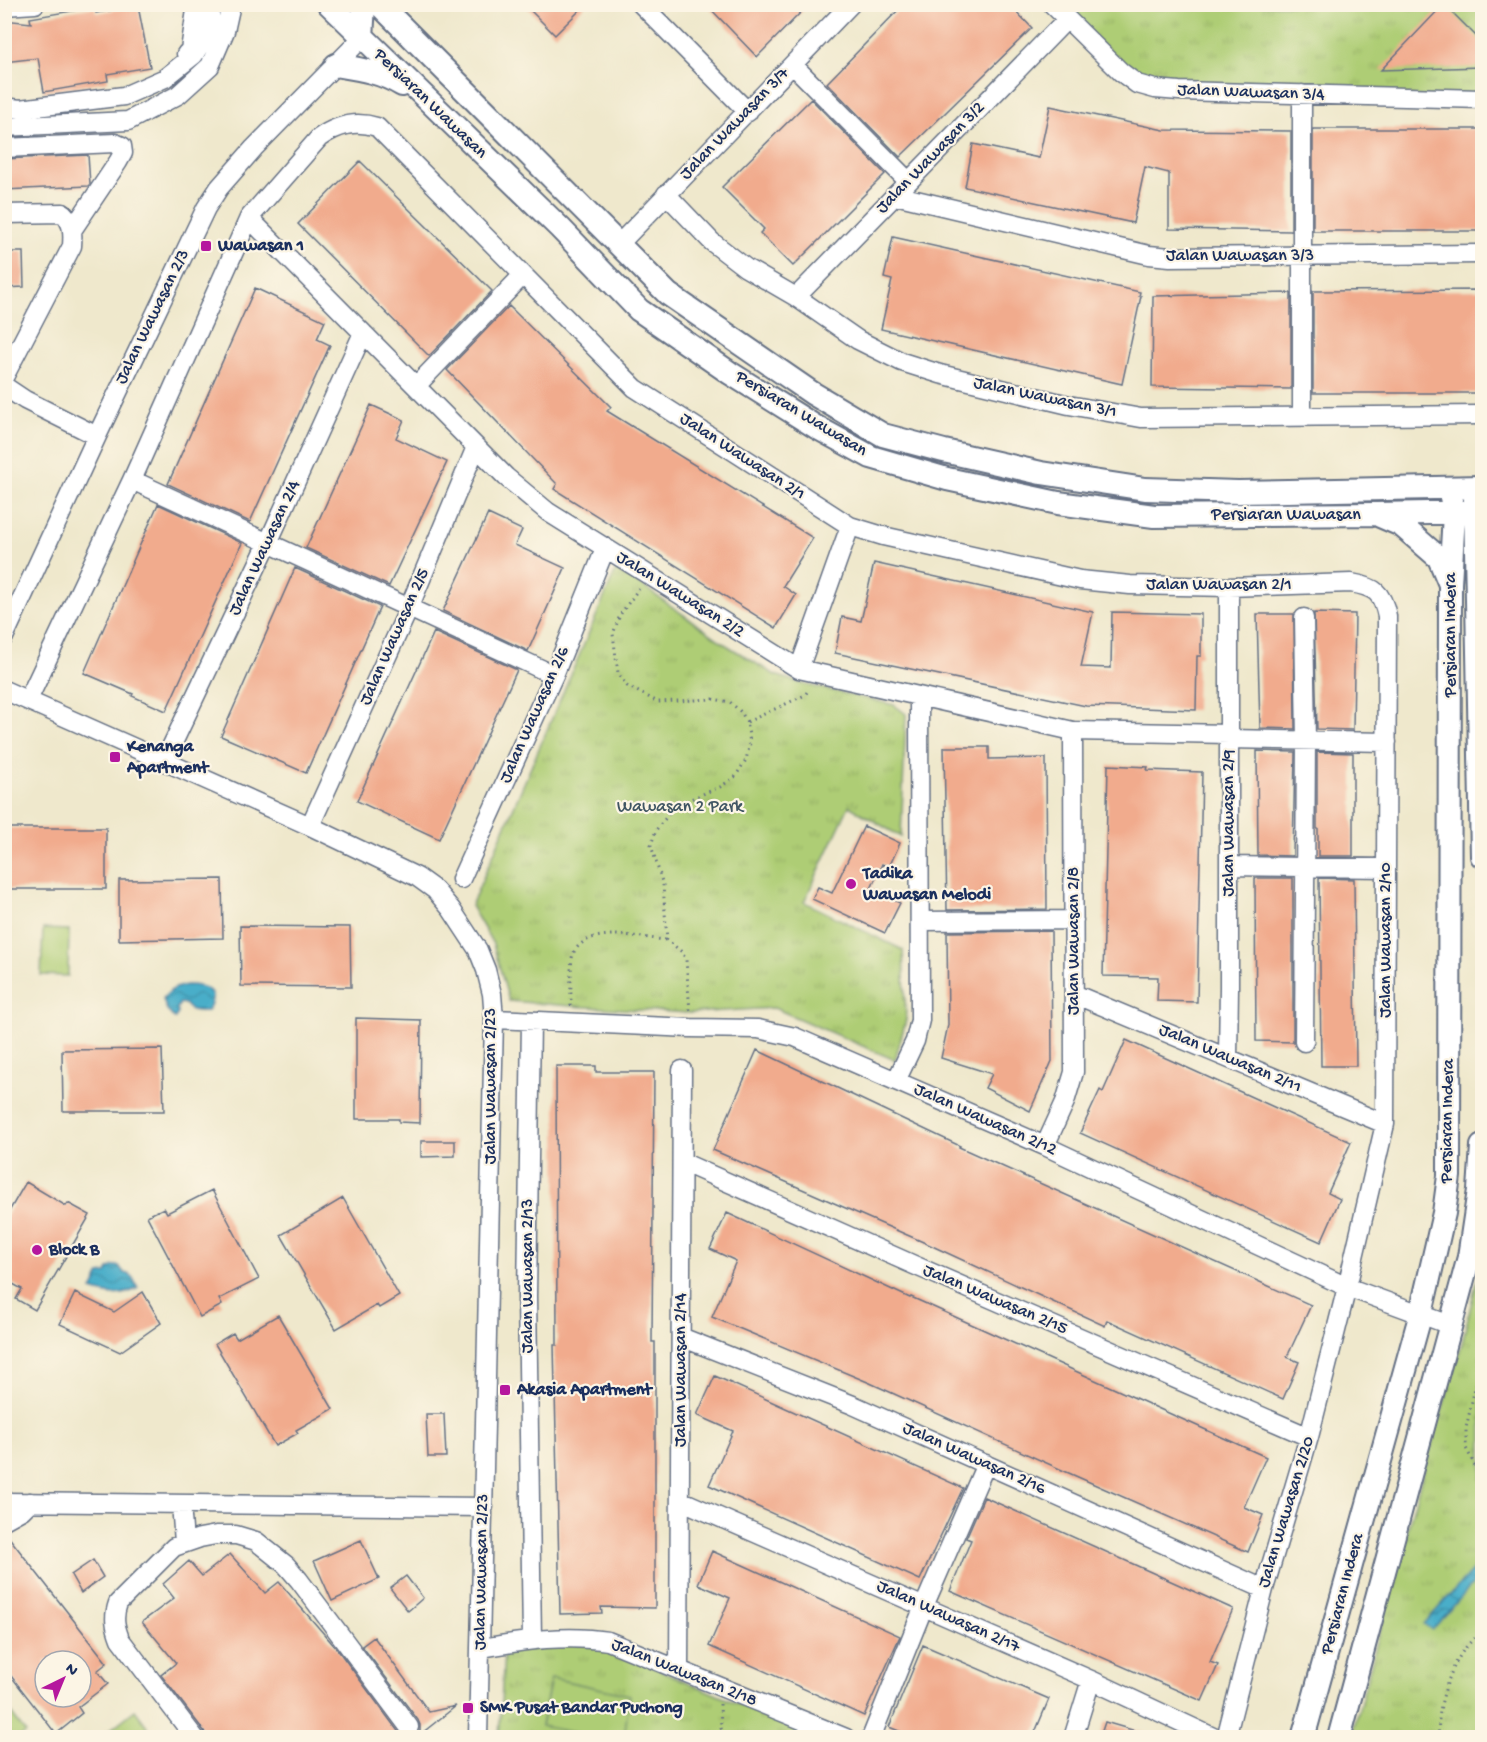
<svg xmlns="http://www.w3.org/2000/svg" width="1487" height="1742" font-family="'Gochi Hand',sans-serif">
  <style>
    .park { fill: url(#park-tufts); stroke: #647e69; stroke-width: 1.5 }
    .garden { fill: #aecd74; stroke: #647e69; stroke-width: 1.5 }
    .water { fill: url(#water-waves); stroke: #326e94; stroke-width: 1.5 }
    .building { fill: #f1ab8d; fill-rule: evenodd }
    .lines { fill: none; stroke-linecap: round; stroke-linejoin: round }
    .minor-casing { stroke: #657084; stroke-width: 21 }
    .major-casing { stroke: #657084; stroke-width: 26 }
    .path { stroke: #657084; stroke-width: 3; stroke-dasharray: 1.5 4.5; stroke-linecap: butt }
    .minor { stroke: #fff; stroke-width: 18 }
    .major { stroke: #fff; stroke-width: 22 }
    .poi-dot { fill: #b5179e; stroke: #fcf5e5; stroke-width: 2 }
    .labels { text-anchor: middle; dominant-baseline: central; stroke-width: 4.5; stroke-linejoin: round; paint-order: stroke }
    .street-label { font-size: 18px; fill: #1b2f5e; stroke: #fcf5e5 }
    .poi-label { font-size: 18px; font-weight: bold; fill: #1b2f5e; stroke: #fcf5e5; text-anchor: start }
    .park-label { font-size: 18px; fill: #405664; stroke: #fcf5e5 }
  </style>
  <defs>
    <pattern id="park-tufts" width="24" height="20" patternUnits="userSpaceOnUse" patternTransform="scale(1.5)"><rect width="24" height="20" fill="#aecd74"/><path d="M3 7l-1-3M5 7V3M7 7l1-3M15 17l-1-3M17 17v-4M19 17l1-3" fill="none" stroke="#95b067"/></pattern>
    <pattern id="water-waves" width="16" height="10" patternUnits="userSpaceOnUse" patternTransform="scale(1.5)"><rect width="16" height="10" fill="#4aaec9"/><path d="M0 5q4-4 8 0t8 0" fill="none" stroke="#3d8ea6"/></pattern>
  </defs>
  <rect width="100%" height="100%" fill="#fcf5e5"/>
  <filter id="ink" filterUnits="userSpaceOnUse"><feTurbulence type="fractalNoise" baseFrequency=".0167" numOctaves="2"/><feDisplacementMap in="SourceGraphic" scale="12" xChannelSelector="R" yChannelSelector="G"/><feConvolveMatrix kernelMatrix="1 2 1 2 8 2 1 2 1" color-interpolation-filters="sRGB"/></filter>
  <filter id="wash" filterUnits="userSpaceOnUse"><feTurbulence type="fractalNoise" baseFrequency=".008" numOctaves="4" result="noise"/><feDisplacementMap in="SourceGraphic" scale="24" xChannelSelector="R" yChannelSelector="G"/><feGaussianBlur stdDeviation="1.35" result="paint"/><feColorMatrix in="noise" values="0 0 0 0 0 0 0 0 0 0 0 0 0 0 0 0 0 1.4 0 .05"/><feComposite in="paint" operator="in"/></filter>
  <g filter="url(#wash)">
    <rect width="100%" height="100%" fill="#efe8cc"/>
    <path class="park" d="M1053 5H1482V99L1155 89Z
      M616 570 641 585 728 646 775 675 803 684 894 705 906 714 901 837 849 806 804 902 903 950 906 1020 895 1060 774 1008 690 1013 571 1006 509 1001 493 944 471 906Z
      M1482 1258V1737L1351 1738 1419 1487 1462 1343Z
      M563 1643 607 1647 814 1737 499 1738 504 1653Z"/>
    <path class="garden" d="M43 929 69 930 68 976 41 975Z
      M551 1678 630 1695 624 1737H596L541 1726Z
      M4 1704 26 1733 20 1737H5Z
      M135 1710 155 1737H101Z"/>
    <path class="water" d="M186 985C206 985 220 991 207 1011 199 1011 189 1012 185 1004L180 1003 177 1008 178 1013 175 1018C168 1014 165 1007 163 999 169 990 176 987 186 985Z
      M113 1266C119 1265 121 1268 124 1273 133 1274 134 1281 138 1288 121 1297 110 1296 92 1290L100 1274 107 1273 109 1269Z
      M1482 1560V1574L1432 1630 1424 1624Z"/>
    <g id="blocks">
      <path class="building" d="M524 4H586L555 35Z
        M706 4H809L757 57Z
        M904 4H1009L1032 28 900 157 827 83Z
        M1444 4 1482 42V67L1381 70Z
        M138 6 150 67 107 74 108 81 44 92 38 58 4 62V20L31 23 30 18 95 7 96 13Z
        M811 99 885 174 793 266 760 233 764 229 722 187Z
        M1050 106 1164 130 1291 131V231L1169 229V173L1145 167 1133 223 965 187 973 144 1039 158Z
        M1313 129H1482V231H1313Z
        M88 155 90 184 88 186 4 190V159Z
        M360 161 492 291 429 356 298 224Z
        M893 237 1140 292 1139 296H1141L1122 384 881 329 892 280 884 278Z
        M4 252H23L24 287 4 288Z
        M255 288 325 321 317 339 330 345 250 522 168 484Z
        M1482 290V393H1313V291Z
        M1291 293V389L1152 387 1153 296Z
        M509 306 611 407 607 411 813 538 783 586 796 595 776 628 554 489 557 484 447 370Z
        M371 405 404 420 396 438 447 462 389 586 306 548Z
        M158 504 242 543 166 711 132 696 133 694 84 673Z
        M488 514 522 530 515 545 565 568 528 651 443 611Z
        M874 563 1093 612 1081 667 1111 668 1112 612 1201 614V656H1197L1196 710 1086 706 835 653 842 617 861 621Z
        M295 568 380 607 306 773 221 736Z
        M1314 613 1355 614 1353 730 1317 729Z
        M1257 614H1294L1295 729 1260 728Z
        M434 632 517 670 439 839 357 801Z
        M944 747H989V759L1046 758 1047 909 947 910Z
        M1257 751 1295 752 1293 856 1258 855Z
        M1317 752 1353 753V856H1318V829H1317Z
        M1108 765 1148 767 1147 770 1202 772 1197 1002 1157 1001 1158 977 1103 976Z
        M864 826 900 843 889 867 882 864 871 889 900 903 885 933 812 899 818 887 832 893Z
        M7 828H106V889H8Z
        M1255 878H1293V1042L1256 1041Z
        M1319 878 1354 879 1356 1066H1321Z
        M222 879 223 938 119 940V880Z
        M240 926 350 927 351 987 241 986Z
        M1051 931 1052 1061 1030 1111 985 1088 992 1074 941 1058 948 1025 947 932Z
        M356 1018 421 1020 420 1123 399 1122V1119H356Z
        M1126 1040 1351 1142 1328 1193 1340 1199 1321 1242 1080 1133 1100 1090 1103 1092Z
        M162 1049 164 1111H63L62 1050Z
        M757 1050 960 1146 959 1147 1311 1305 1287 1357 1299 1362 1283 1399 1107 1320 1105 1326 930 1245 713 1150Z
        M556 1066H596V1072H654L652 1342H655V1608L601 1607 602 1613 560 1614 554 1345H557Z
        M421 1141H455V1156L421 1157Z
        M26 1182 66 1206 68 1203 90 1215 35 1310 16 1299 22 1289 4 1279V1220Z
        M212 1190 259 1279 219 1299 222 1305 200 1317 147 1216 164 1208 167 1213Z
        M343 1198 399 1296 379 1308 377 1305 336 1329 281 1235Z
        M727 1213 910 1298 911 1297 1266 1457 1244 1507 1263 1515 1248 1552 1062 1470 870 1383 712 1317 736 1261 710 1249Z
        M143 1292 161 1323 120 1352 60 1324 75 1293 114 1312Z
        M278 1315 333 1409 296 1430 298 1433 275 1446 215 1344 233 1333 237 1339Z
        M715 1376 963 1488 920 1580 709 1485 733 1431 697 1415Z
        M426 1414H444L446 1457H428Z
        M984 1497 1233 1609 1210 1662 1218 1665 1202 1701 950 1591 971 1540 966 1538Z
        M4 1531 107 1663 97 1671 108 1684 78 1707 82 1713 56 1734 4 1667ZM45 1661H81V1697H45Z
        M361 1540 379 1579 332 1601 314 1561Z
        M712 1551 900 1636 864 1716 709 1646 730 1598 698 1584Z
        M230 1554 265 1593 279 1582 337 1649 400 1734 405 1737H207L204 1731 161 1675 176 1663 142 1622 174 1598 163 1584 189 1561 202 1576Z
        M93 1560 103 1577 81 1593 71 1575Z
        M406 1576 423 1598 408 1611 390 1588Z
        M374 1637 429 1712 456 1706 417 1737H412L416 1736 420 1731V1725L418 1720 362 1646Z
        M923 1645 1049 1699 1033 1737H914L889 1727Z
        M1105 1722 1146 1734V1737H1100Z"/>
    </g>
  </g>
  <g filter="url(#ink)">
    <use href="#blocks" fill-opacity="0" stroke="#657084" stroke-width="1.5"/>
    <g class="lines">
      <defs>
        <path id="minor" d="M641 4 748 112
          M1052 4 1121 72 1137 84 1155 89 1179 91 1482 99
          M4 6 35 4
          M186 54 190 50 196 10 194 4
          M793 65 908 181
          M4 107 20 109 124 96 165 78 194 55 210 28V4
          M4 127 128 121 178 95 210 66 225 31 231 4
          M4 148 115 143 122 146 123 153 118 162 73 229
          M666 194 712 242 746 268 796 297 858 340 902 362 940 374 1069 405 1141 418 1482 415
          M895 195 1149 255 1170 257 1482 254
          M4 214 63 213C73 223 73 232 72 246L4 377
          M249 218 506 477 548 512 799 669 1073 731 1229 734
          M619 244 851 4
          M796 297 1067 19
          M4 386 25 400 97 436
          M416 386 523 275
          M1302 416V94
          M132 480 554 675
          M1304 618 1306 741 1304 1042
          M4 637 97 436 206 208 219 188 254 148 362 38
          M799 669 850 526
          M4 690 310 826 417 877 435 890 451 909 478 950 486 970 492 994 494 1019 478 1738
          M28 700 132 480 249 218 319 138C337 125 355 120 377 127L635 388 850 526 883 536 1080 580 1130 585 1229 587 1351 583C1375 587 1382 592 1387 616L1385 1124 1347 1287 1309 1437 1264 1589 1226 1738
          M1229 739 1387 742
          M164 762 268 543 363 333
          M310 826 409 608 476 447
          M1229 866 1386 868
          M461 879 554 675 605 549
          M921 921 1074 920
          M1074 994 1385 1124
          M494 1019 690 1028 758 1029 795 1037 1045 1146 1347 1287 1450 1325
          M531 1021 527 1296 532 1640
          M1228 1058 1229 987V587
          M896 1081 915 1041 920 1020 919 697
          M1045 1146 1065 1102 1074 1072 1073 731
          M682 1162 914 1265 1309 1437
          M681 1337 853 1405 1264 1589
          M680 1500 1091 1680 1215 1738
          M4 1502 484 1507
          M181 1504 184 1542
          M4 1520 22 1510 30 1502
          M481 1648C524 1641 565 1634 608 1641L846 1738
          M679 1670 682 1070
          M195 1738 120 1639C115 1626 113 1617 118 1603L174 1547 200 1538 216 1535H236L256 1541 286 1565 299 1580 409 1727
          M871 1738 924 1606 986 1464
          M1073 1738 1091 1680"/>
        <path id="major" d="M329 4 560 228 639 310 730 373 816 427 871 457 947 479 1058 503 1154 516 1376 514 1482 512
          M379 4 668 294 812 393 883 435 944 451 1041 473 1145 489 1238 492 1482 487
          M362 38 364 4
          M336 65C360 69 381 72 402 85
          M1475 498 1482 856
          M1380 516 1401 525 1439 558 1449 582
          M1303 1738 1421 1313 1444 1213 1449 1176 1450 584 1454 513 1451 497
          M1339 1738 1469 1257 1479 1190 1482 1146"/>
      </defs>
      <use href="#minor" class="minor-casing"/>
      <use href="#major" class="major-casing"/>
      <path class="path" d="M639 588 620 615 613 634 618 673 627 686 658 702 713 699 730 702 741 712 747 722 750 743 746 760 735 777 720 787 676 805 656 830 651 845 663 885 667 940 682 952 686 960 690 1011
        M747 722 805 695 809 689
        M571 1006C571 995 570 962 573 954 587 924 640 938 666 940
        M1482 1374 1479 1376 1475 1388 1466 1428V1448L1482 1480
        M1480 1375 1482 1365
        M720 1704 721 1728 725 1738
        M1439 1738C1436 1710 1448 1673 1463 1651 1469 1643 1476 1636 1482 1629"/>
      <use href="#minor" class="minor"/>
      <use href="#major" class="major"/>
    </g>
  </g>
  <g class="poi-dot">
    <rect x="200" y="240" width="12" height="12" rx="3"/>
    <rect x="109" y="751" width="12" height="12" rx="3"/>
    <circle cx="851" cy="884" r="6"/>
    <circle cx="37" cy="1250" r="6"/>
    <rect x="499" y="1384" width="12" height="12" rx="3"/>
    <rect x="462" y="1702" width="12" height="12" rx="3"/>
  </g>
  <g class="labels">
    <g class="street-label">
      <text transform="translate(1251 93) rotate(2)">Jalan Wawasan 3/4</text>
      <text transform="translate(430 104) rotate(44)">Persiaran Wawasan</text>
      <text transform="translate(735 124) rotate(-46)">Jalan Wawasan 3/7</text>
      <text transform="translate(931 158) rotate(-46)">Jalan Wawasan 3/2</text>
      <text x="1240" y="256">Jalan Wawasan 3/3</text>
      <text transform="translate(153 317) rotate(-64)">Jalan Wawasan 2/3</text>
      <text transform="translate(1045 398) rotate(12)">Jalan Wawasan 3/1</text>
      <text transform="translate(801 414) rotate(31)">Persiaran Wawasan</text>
      <text transform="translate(742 457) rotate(33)">Jalan Wawasan 2/1</text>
      <text x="1286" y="515">Persiaran Wawasan</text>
      <text transform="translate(265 548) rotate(-65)">Jalan Wawasan 2/4</text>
      <text x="1219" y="585">Jalan Wawasan 2/1</text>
      <text transform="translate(680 595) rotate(32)">Jalan Wawasan 2/2</text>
      <text transform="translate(1451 635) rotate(-90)">Persiaran Indera</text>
      <text transform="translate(395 637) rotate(-66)">Jalan Wawasan 2/5</text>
      <text transform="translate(535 715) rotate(-66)">Jalan Wawasan 2/6</text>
      <text transform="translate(1229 823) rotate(-90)">Jalan Wawasan 2/9</text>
      <text transform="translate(1386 940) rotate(-90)">Jalan Wawasan 2/10</text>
      <text transform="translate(1074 941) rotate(-90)">Jalan Wawasan 2/8</text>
      <text transform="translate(1230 1059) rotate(23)">Jalan Wawasan 2/11</text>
      <text transform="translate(491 1086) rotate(-90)">Jalan Wawasan 2/23</text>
      <text transform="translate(985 1120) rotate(24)">Jalan Wawasan 2/12</text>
      <text transform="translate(1448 1121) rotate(-89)">Persiaran Indera</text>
      <text transform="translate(528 1276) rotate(-90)">Jalan Wawasan 2/13</text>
      <text transform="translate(995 1300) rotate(23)">Jalan Wawasan 2/15</text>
      <text transform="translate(681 1370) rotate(-90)">Jalan Wawasan 2/14</text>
      <text transform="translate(974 1459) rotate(24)">Jalan Wawasan 2/16</text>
      <text transform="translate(1287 1512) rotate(-73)">Jalan Wawasan 2/20</text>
      <text transform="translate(482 1572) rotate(-89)">Jalan Wawasan 2/23</text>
      <text transform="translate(1343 1594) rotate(-75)">Persiaran Indera</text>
      <text transform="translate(948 1617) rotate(24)">Jalan Wawasan 2/17</text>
      <text transform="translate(684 1673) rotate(22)">Jalan Wawasan 2/18</text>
    </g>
    <g class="poi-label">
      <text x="218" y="246">Wawasan 1</text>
      <text x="127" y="747">Kenanga<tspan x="127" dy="21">Apartment</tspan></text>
      <text x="863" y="874">Tadika<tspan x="863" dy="21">Wawasan Melodi</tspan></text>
      <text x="49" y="1250">Block B</text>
      <text x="517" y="1390">Akasia Apartment</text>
      <text x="480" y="1708">SMK Pusat Bandar Puchong</text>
    </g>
    <g class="park-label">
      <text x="680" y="807">Wawasan 2 Park</text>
    </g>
  </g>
  <rect width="1487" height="1742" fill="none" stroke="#fcf5e5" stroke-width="24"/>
  <g transform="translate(63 1679) rotate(43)"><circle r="28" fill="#fcf5e5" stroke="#a2a6af" stroke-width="1.5"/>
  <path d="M0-4.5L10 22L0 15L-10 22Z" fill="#b5179e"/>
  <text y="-9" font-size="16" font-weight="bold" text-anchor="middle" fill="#1b2f5e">N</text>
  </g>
</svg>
